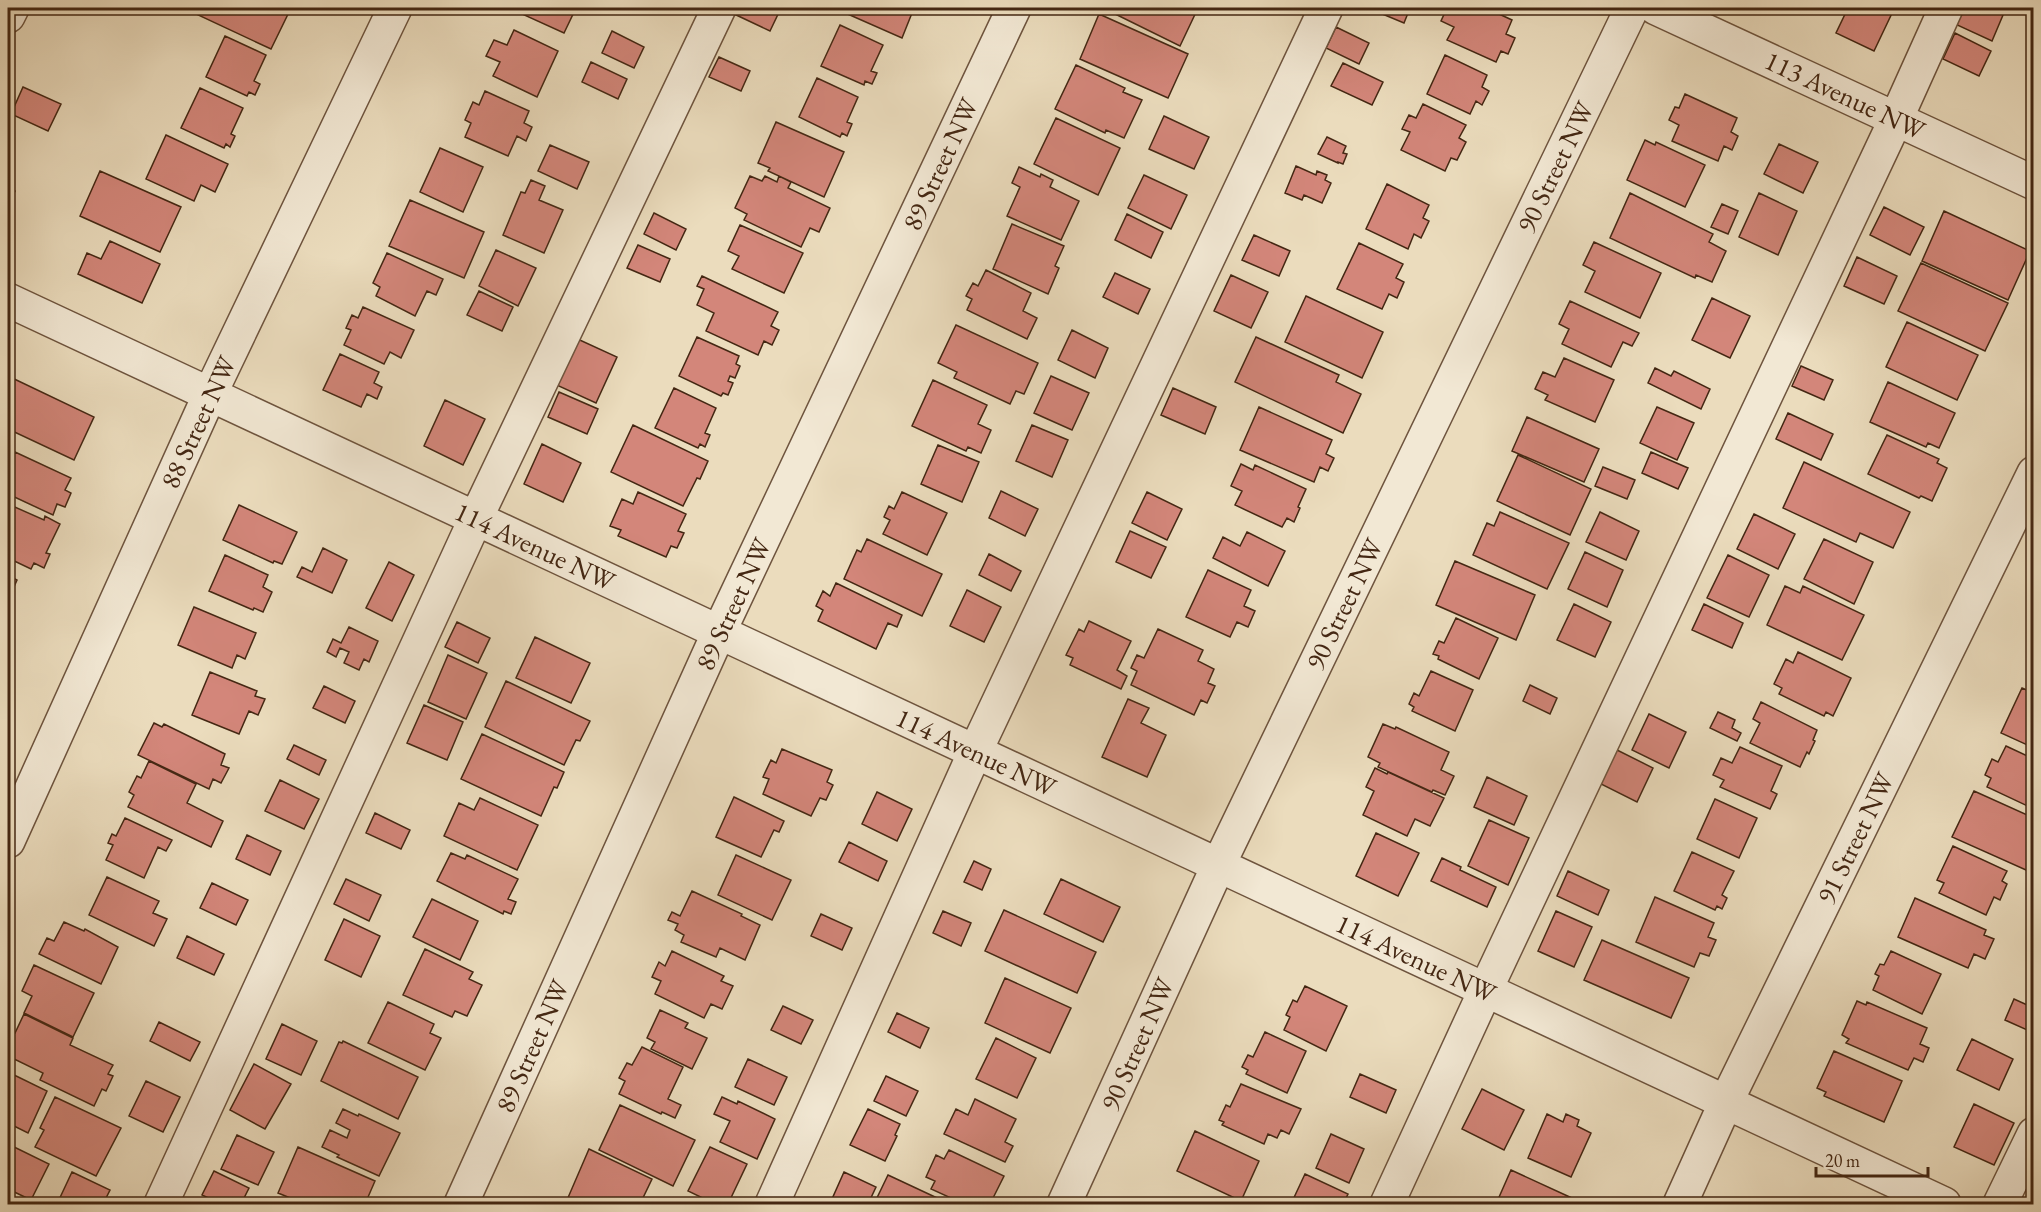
<svg xmlns="http://www.w3.org/2000/svg" width="2041" height="1212" font-family="'EB Garamond',serif">
  <style>
    .building { fill: #d3867a; stroke: #442713; stroke-width: 1.5 }
    .lines { fill: none; stroke-linecap: round; stroke-linejoin: round }
    .minor-casing { stroke: #6e543e; stroke-width: 36 }
    .minor { stroke: #f2e8d4; stroke-width: 33 }
    .labels { text-anchor: middle; dominant-baseline: central; stroke-width: 5; stroke-linejoin: round; paint-order: stroke }
    .street-label { font-size: 27px; fill: #442713; stroke: #f2e8d4 }
  </style>
  <rect width="100%" height="100%" fill="#ebdcbd"/>
  <filter id="stains"><feTurbulence type="fractalNoise" baseFrequency=".00333" numOctaves="4"/><feColorMatrix values="0 0 0 0 .2 0 0 0 0 .09 0 0 0 0 .02 0 0 0 .5 -.17"/></filter>
  <radialGradient id="worn" r=".72"><stop offset=".6" stop-color="#630" stop-opacity="0"/><stop offset="1" stop-color="#630" stop-opacity=".3"/></radialGradient>
  <path class="building" d="M199 8H291L271 49 196 14Z
    M525 8H576L564 33 522 14Z
    M734 8H781L770 31 732 13Z
    M834 8H914L902 38Z
    M1103 8H1198L1180 46Z
    M1368 8H1410L1404 23Z
    M1447 8H1486L1512 20 1506 34 1515 38 1508 54 1501 51 1496 62 1447 40 1454 27 1441 21Z
    M1848 8H1890L1894 9 1874 51 1836 33Z
    M1962 8H2006L1992 41 1955 24Z
    M1099 14 1188 54 1168 98 1080 59Z
    M840 25 883 45 871 71 877 73 872 84 865 81 864 85 821 66Z
    M1336 27 1369 43 1359 64 1326 48Z
    M514 30 558 51 537 97 493 76 500 62 486 56 494 40 507 45Z
    M612 31 644 47 634 68 602 53Z
    M1955 33 1991 51 1979 76 1943 59Z
    M225 36 266 55 254 81 260 84 255 95 249 92 247 96 206 77Z
    M1445 55 1487 75 1482 87 1489 91 1482 105 1476 101 1470 114 1427 94Z
    M719 57 750 71 741 91 709 77Z
    M591 62 627 79 618 99 582 82Z
    M1343 63 1383 82 1372 105 1331 86Z
    M1076 65 1125 88 1123 92 1142 100 1124 138 1106 130 1105 133 1055 109Z
    M817 78 858 97 847 122 852 124 847 136 842 133 840 137 799 117Z
    M23 87 61 104 48 131 11 114Z
    M200 88 243 108 231 134 235 136 230 147 226 144 224 148 181 128Z
    M485 91 529 111 524 123 532 127 526 141 517 136 508 156 465 137 471 123 465 120 473 102 479 105Z
    M1685 94 1737 118 1731 132 1738 136 1732 150 1724 146 1718 161 1672 141 1679 125 1669 120 1675 107 1679 108Z
    M1423 104 1466 125 1459 138 1466 142 1457 160 1451 158 1445 171 1401 150 1410 132 1402 129 1409 115 1416 118Z
    M1164 116 1209 137 1194 169 1149 149Z
    M1056 118 1120 148 1098 195 1034 164Z
    M776 122 844 152 824 197 768 171 770 168 758 163Z
    M166 135 228 164 215 192 201 185 194 201 146 179Z
    M1327 137 1346 146 1343 153 1347 154 1343 164 1338 162V163L1318 154Z
    M1645 140 1655 145 1656 142 1705 165 1685 207 1627 180Z
    M1779 144 1818 162 1803 193 1764 174Z
    M550 145 589 162 577 189 538 171Z
    M440 148 483 167 463 212 420 192Z
    M1296 166 1316 175 1317 171 1327 175 1325 180 1331 183 1322 203 1304 195 1302 200 1285 193Z
    M1019 167 1040 177 1041 174 1053 180 1050 187 1079 201 1061 240 1007 216 1020 187 1012 183Z
    M100 171 181 207 160 252 80 216Z
    M1144 175 1187 195 1171 229 1128 208Z
    M750 176 762 181 765 176 777 182 779 176 791 182 788 188 830 208 819 232 810 228 801 247 744 220 747 214 735 208Z
    M531 180 545 186 539 200 563 210 544 253 503 235 521 192 525 193Z
    M1387 184 1429 205 1423 218 1429 221 1421 238 1414 234 1408 249 1366 229Z
    M8 187 15 191 8 206Z
    M1630 193 1713 234 1709 242 1726 251 1712 282 1696 275 1695 278 1610 238Z
    M1759 193 1797 211 1778 255 1739 237Z
    M410 200 484 232 464 278 389 246Z
    M1722 204 1738 211 1728 234 1711 227Z
    M1884 207 1924 227 1910 255 1870 235Z
    M1944 211 2030 251 2008 300 1922 261Z
    M654 213 686 229 676 250 644 234Z
    M1127 214 1163 232 1151 258 1115 240Z
    M1012 224 1064 246 1055 266 1059 268 1048 294 993 269Z
    M740 225 803 253 784 293 732 269 739 256 728 251Z
    M1254 235 1290 251 1279 276 1242 260Z
    M110 241 160 264 142 303 78 274 87 253 101 259Z
    M1594 242 1661 273 1640 318 1585 292 1595 271 1583 265Z
    M1359 243 1403 264 1396 278 1404 282 1397 298 1389 294 1382 309 1337 289Z
    M638 245 670 259 660 282 627 268Z
    M496 250 536 268 518 306 479 286Z
    M387 253 443 279 436 295 427 291 415 316 376 296 380 287 373 283Z
    M1857 257 1897 276 1884 304 1844 286Z
    M1921 263 2008 303 1985 351 1898 311Z
    M986 270 1031 293 1023 311 1037 318 1027 339 967 310 972 299 966 296 973 283 978 286Z
    M1115 273 1150 289 1138 314 1103 297Z
    M1231 275 1268 292 1251 328 1214 311Z
    M702 276 778 312 771 326 779 330 772 345 764 341 758 355 706 331 714 313 697 305 704 289 697 286Z
    M479 291 513 307 502 331 467 315Z
    M1306 296 1383 332 1362 378 1285 342Z
    M1712 298 1750 316 1730 358 1692 340Z
    M1570 301 1639 333 1632 346 1623 342 1611 367 1562 344 1569 329 1559 324Z
    M363 307 414 330 401 358 390 352 384 364 344 345 351 330 346 328 352 315 358 318Z
    M1907 322 1978 355 1957 400 1886 367Z
    M956 325 1038 363 1024 394 1016 391 1010 404 954 378 957 372 938 363Z
    M1072 330 1108 348 1095 378 1058 360Z
    M571 336 617 357 596 403 550 382Z
    M697 337 739 356 736 364 740 366 735 378 730 376 728 381 733 383 728 395 723 393 721 396 679 376Z
    M1256 337 1339 375 1336 382 1361 394 1343 433 1235 382Z
    M340 354 379 372 374 383 382 387 377 399 367 394 361 407 323 390Z
    M1564 358 1614 380 1595 422 1545 400 1548 395 1535 389 1543 372 1555 377Z
    M1801 366 1833 380 1824 400 1792 386Z
    M1655 368 1671 376 1674 371 1710 389 1701 409 1648 383Z
    M8 376 94 417 74 460 8 429Z
    M1051 376 1089 393 1072 430 1034 413Z
    M933 380 987 405 978 424 991 430 981 453 968 447 966 451 912 426Z
    M1888 382 1955 413 1939 448 1928 443 1926 447 1870 422Z
    M674 388 716 408 705 433 710 435 705 447 700 444 698 448 655 428Z
    M1173 388 1216 407 1205 434 1161 415Z
    M559 392 598 409 587 434 548 417Z
    M445 400 485 419 463 465 424 446Z
    M1259 407 1332 440 1326 454 1334 458 1328 471 1320 467 1314 482 1240 450Z
    M1657 407 1694 423 1677 460 1640 443Z
    M1788 413 1833 434 1821 460 1776 439Z
    M1527 417 1599 449 1584 482 1512 451Z
    M633 425 708 461 700 479 697 478 683 506 611 472Z
    M1032 425 1068 440 1052 477 1016 461Z
    M1887 435 1939 459 1937 463 1947 468 1932 501 1921 496 1919 498 1868 474Z
    M542 444 581 463 563 502 524 484Z
    M938 445 979 462 962 502 921 484Z
    M15 452 71 478 65 490 71 493 65 507 57 504 53 515 8 494V468Z
    M1651 452 1688 468 1678 489 1642 473Z
    M1518 455 1591 489 1570 535 1497 501Z
    M1804 462 1910 512 1893 548 1860 533 1856 542 1783 508Z
    M1241 464 1253 470 1255 465 1306 489 1298 507 1300 508 1294 522 1287 518 1282 527 1235 505 1242 491 1231 486Z
    M1603 467 1635 480 1627 499 1595 486Z
    M1001 491 1038 509 1025 536 989 518Z
    M638 492 686 514 678 531 684 533 677 548 671 546 666 557 618 536 621 530 610 526 622 499 633 504Z
    M902 492 947 513 927 555 883 534 890 520 884 517 889 506 894 509Z
    M1147 492 1182 509 1167 540 1132 523Z
    M8 504 44 520 45 516 60 524 46 553 50 554 44 568 34 563 31 569 8 558Z
    M239 505 297 532 282 564 274 561 273 563 223 540Z
    M1500 512 1569 543 1547 589 1473 555 1487 523 1494 526Z
    M1600 512 1639 531 1626 560 1586 542Z
    M1754 514 1795 534 1778 569 1737 549Z
    M1130 531 1166 547 1151 578 1116 562Z
    M1247 532 1285 551 1268 586 1213 558 1223 537 1240 546Z
    M867 539 942 574 922 616 844 579 857 550 861 552Z
    M1824 539 1873 562 1854 604 1804 579Z
    M323 548 347 560 332 593 297 577 302 567 312 572Z
    M1585 552 1623 570 1607 607 1568 589Z
    M989 554 1021 571 1011 591 979 575Z
    M225 555 268 575 263 587 272 592 263 612 254 608 253 610 209 591Z
    M1728 555 1769 575 1749 617 1707 598Z
    M1455 561 1535 595 1516 640 1436 605Z
    M389 562 414 575 392 621 366 608Z
    M1208 570 1251 590 1244 606 1255 611 1248 627 1237 622 1230 637 1186 617Z
    M8 575 17 580 8 600Z
    M836 583 902 615 897 627 888 623 876 649 818 621 823 610 816 606 823 591 830 596Z
    M1785 586 1800 593 1803 586 1864 615 1842 660 1767 625Z
    M967 590 1001 607 984 642 950 626Z
    M1574 604 1611 622 1595 657 1557 640Z
    M1704 604 1743 623 1732 648 1692 630Z
    M194 607 256 633 245 659 237 655 232 668 178 645Z
    M1456 618 1498 638 1479 679 1438 659 1439 656 1433 654 1439 641 1444 643Z
    M1089 621 1131 641 1117 670 1127 676 1121 689 1070 665 1073 658 1066 655 1079 629 1084 632Z
    M457 622 490 638 478 663 445 647Z
    M349 627 378 641 369 662 364 659 359 670 344 663 349 652 340 648 336 657 327 652 333 639 341 643Z
    M1158 629 1203 650 1198 661 1214 669 1208 683 1215 686 1207 703 1201 700 1194 715 1131 685 1137 671 1131 668 1137 655 1144 658Z
    M535 637 590 663 571 703 516 678Z
    M1798 652 1851 678 1833 716 1826 712 1824 716 1779 694 1782 688 1774 684 1786 659 1793 663Z
    M448 655 487 673 466 719 428 702Z
    M1431 671 1473 690 1455 731 1412 711 1414 707 1409 704 1414 693 1419 696Z
    M210 672 257 691 255 696 265 699 258 715 249 711 239 734 192 715Z
    M506 681 590 721 580 741 576 740 564 765 485 727Z
    M1530 685 1557 698 1550 714 1523 701Z
    M324 686 355 701 345 723 313 708Z
    M2022 688 2034 693V748L2001 733Z
    M1128 699 1149 708 1141 723 1166 735 1147 777 1102 757Z
    M1761 702 1817 730 1813 740 1815 741 1809 754 1807 752 1800 767 1750 743 1760 723 1753 719Z
    M424 705 463 722 447 760 407 743Z
    M1718 712 1735 720 1732 728 1741 733 1737 741 1710 728Z
    M1649 714 1686 732 1669 768 1632 750Z
    M154 723 162 727 164 724 225 754 221 765 229 768 221 783 213 779 209 789 138 755Z
    M1383 724 1395 729 1396 727 1449 752 1441 770 1454 776 1445 795 1433 790 1432 792 1378 767 1380 763 1368 757Z
    M482 734 564 772 557 788 554 787 541 816 461 779Z
    M294 745 326 760 319 775 287 759Z
    M2006 746 2034 759V809L1987 787 1991 778 1985 775 1992 759 1998 762Z
    M1740 747 1782 766 1771 791 1777 794 1770 809 1720 787 1724 780 1713 775 1721 758 1732 763Z
    M782 749 832 770 827 782 833 785 826 800 820 798 811 816 763 794 769 779 763 777 771 760 776 763Z
    M1615 749 1653 768 1637 802 1599 783Z
    M149 761 196 784 187 803 223 821 211 847 128 807 134 795 129 792 137 776 141 778Z
    M1375 768 1387 774 1388 772 1444 798 1430 826 1415 819 1407 836 1363 815 1374 791 1366 787Z
    M1487 777 1527 796 1514 825 1474 807Z
    M280 780 319 799 304 829 265 811Z
    M1974 791 2034 818V853L2026 870 1952 837Z
    M877 792 912 809 897 841 862 824Z
    M734 797 784 821 779 832 774 830 761 857 716 837Z
    M480 798 538 825 517 870 444 836 459 803 474 810Z
    M1715 799 1757 818 1739 858 1697 839Z
    M375 813 410 830 401 849 366 833Z
    M125 818 172 840 166 851 158 847 144 878 106 860 113 845 108 843 112 834 116 836Z
    M1489 820 1529 838 1508 885 1468 866Z
    M1376 833 1419 853 1398 896 1356 876Z
    M247 835 281 851 270 875 236 859Z
    M849 842 887 861 878 881 839 862Z
    M1953 846 2007 871 2002 881 2007 884 2000 900 1994 897 1986 915 1939 893 1944 883 1937 880Z
    M1692 852 1734 871 1722 895 1727 898 1722 909 1717 906 1715 910 1674 891Z
    M451 853 465 859 467 855 518 879 508 899 516 902 511 914 504 911 503 914 437 881Z
    M736 855 791 880 772 920 718 895Z
    M1442 858 1461 867 1460 870 1496 887 1487 907 1431 881Z
    M974 861 991 869 982 890 964 882Z
    M1568 871 1609 890 1598 915 1557 896Z
    M107 877 159 901 153 913 167 919 154 946 89 915Z
    M346 879 381 895 369 921 334 904Z
    M1061 879 1120 907 1103 942 1044 914Z
    M212 883 248 900 236 925 200 908Z
    M692 891 742 914 741 916 760 925 745 960 720 948 716 957 681 942 684 935 675 930 678 924 668 920 672 912 680 916Z
    M1655 897 1714 923 1708 937 1716 940 1709 956 1700 953 1694 967 1636 942Z
    M1915 898 1986 930 1984 935 1994 939 1985 959 1974 954 1968 968 1898 937Z
    M432 899 478 921 460 960 413 937Z
    M1004 910 1096 952 1077 993 985 951Z
    M943 911 971 923 961 946 933 933Z
    M1556 911 1592 927 1574 967 1538 951Z
    M821 914 852 928 842 950 811 936Z
    M344 919 380 936 361 977 325 960Z
    M64 922 84 931 85 929 118 947 101 984 39 954 47 938 54 941Z
    M187 936 224 954 214 975 177 958Z
    M1602 940 1689 978 1671 1018 1584 980Z
    M425 949 473 972 469 979 482 985 467 1016 455 1011 452 1017 403 995Z
    M672 951 724 976 721 981 733 986 722 1009 711 1004 704 1018 655 994 661 981 652 977 659 962 665 966Z
    M1891 951 1941 974 1922 1014 1873 990 1879 976 1875 974 1880 964 1884 965Z
    M34 965 94 993 73 1037 24 1013 32 996 22 991Z
    M1005 978 1071 1008 1050 1053 985 1023Z
    M1305 986 1347 1006 1326 1051 1284 1030 1290 1017 1286 1015 1293 1000 1297 1002Z
    M2014 999 2034 1008V1033L2005 1020Z
    M1857 1001 1866 1005 1867 1002 1927 1028 1920 1044 1929 1048 1923 1062 1914 1058 1908 1070 1846 1043 1849 1039 1842 1035Z
    M388 1002 434 1024 430 1033 441 1038 425 1070 368 1043Z
    M783 1006 813 1020 801 1044 771 1030Z
    M660 1010 688 1023 685 1028 707 1038 692 1069 651 1049 655 1042 647 1038Z
    M897 1013 929 1028 920 1048 888 1032Z
    M24 1014 73 1038 70 1045 113 1065 108 1074 113 1076 106 1091 102 1089 94 1106 40 1080 43 1073 8 1056V1040L12 1032 15 1033Z
    M159 1022 200 1042 190 1061 150 1041Z
    M282 1024 317 1041 301 1075 266 1059Z
    M1265 1032 1306 1051 1287 1093 1246 1074 1248 1070 1242 1067 1248 1055 1253 1057Z
    M996 1038 1036 1058 1017 1098 976 1079Z
    M1972 1039 2013 1059 1999 1090 1957 1070Z
    M343 1041 418 1077 398 1119 321 1081 339 1042 342 1043Z
    M642 1047 683 1067 668 1099 681 1105 675 1118 662 1112 661 1114 619 1094 625 1081 619 1078 627 1063 632 1065Z
    M1834 1051 1902 1081 1884 1122 1824 1096 1826 1092 1817 1088Z
    M748 1059 787 1077 774 1105 735 1087Z
    M254 1064 291 1084 265 1129 230 1110Z
    M8 1072 47 1091 28 1133 8 1123Z
    M1360 1074 1396 1090 1386 1113 1350 1097Z
    M886 1076 918 1091 906 1116 874 1101Z
    M146 1081 180 1097 163 1132 129 1116Z
    M1241 1084 1301 1109 1289 1134 1281 1130 1277 1138 1268 1134 1264 1144 1222 1125 1224 1122 1219 1120 1226 1105 1230 1107Z
    M1482 1089 1524 1110 1504 1150 1462 1129Z
    M55 1097 121 1128 96 1176 35 1147 44 1130 40 1128Z
    M722 1097 737 1104 738 1101 775 1119 757 1159 720 1142 730 1121 714 1114Z
    M975 1099 1016 1119 1005 1142 1013 1146 1005 1162 944 1134 956 1109 968 1115Z
    M1974 1104 2014 1123 1994 1165 1954 1147Z
    M620 1105 695 1140 673 1186 599 1150Z
    M343 1109 358 1116 359 1114 400 1133 379 1176 337 1157 339 1155 322 1147 330 1130 347 1138 350 1130 336 1123Z
    M868 1109 900 1124 895 1135 897 1136 885 1161 850 1145Z
    M1547 1114 1563 1122 1566 1114 1579 1120 1577 1126 1591 1133 1571 1177 1528 1158Z
    M1195 1131 1259 1161 1241 1201 1177 1171Z
    M1331 1134 1364 1149 1349 1183 1316 1168Z
    M237 1135 274 1152 258 1185 221 1169Z
    M8 1144 49 1164 31 1200 8 1189Z
    M298 1147 375 1181 365 1204H305L278 1193Z
    M710 1147 747 1164 728 1204H715L688 1191Z
    M589 1149 652 1179 640 1204H587L583 1202 581 1204H577L567 1200Z
    M949 1150 1004 1176 990 1204H964L931 1189 935 1181 926 1177 936 1155 944 1159Z
    M1511 1170 1574 1199 1572 1204H1496Z
    M214 1171 249 1188 241 1204H221L202 1195Z
    M72 1172 110 1190 103 1204H57Z
    M844 1172 876 1187 868 1204H842L832 1199Z
    M1305 1174 1348 1194 1343 1204H1291Z
    M888 1175 950 1204H874Z"/>
  <g class="lines">
    <defs>
      <path id="minor" d="M1656 8 2034 183
        M8 16 12 8
        M8 300 1944 1204
        M8 841 210 394 395 8
        M161 1204 476 518 719 8
        M461 1204 719 632 1014 8
        M772 1204 975 752 1326 8
        M1064 1204 1218 866 1632 8
        M1387 1204 1492 976 1896 119 1946 8
        M1680 1204 1726 1102 2034 473
        M2000 1204 2034 1134"/>
    </defs>
    <use href="#minor" class="minor-casing"/>
    <use href="#minor" class="minor"/>
  </g>
  <g class="labels">
    <g class="street-label">
      <text transform="translate(1845 95) rotate(25)">113 Avenue NW</text>
      <text transform="translate(940 164) rotate(-65)">89 Street NW</text>
      <text transform="translate(1555 167) rotate(-64)">90 Street NW</text>
      <text transform="translate(198 422) rotate(-65)">88 Street NW</text>
      <text transform="translate(535 546) rotate(25)">114 Avenue NW</text>
      <text transform="translate(733 604) rotate(-65)">89 Street NW</text>
      <text transform="translate(1344 604) rotate(-64)">90 Street NW</text>
      <text transform="translate(976 752) rotate(25)">114 Avenue NW</text>
      <text transform="translate(1855 838) rotate(-64)">91 Street NW</text>
      <text transform="translate(1416 958) rotate(25)">114 Avenue NW</text>
      <text transform="translate(1137 1044) rotate(-66)">90 Street NW</text>
      <text transform="translate(532 1046) rotate(-66)">89 Street NW</text>
    </g>
  </g>
  <rect width="2041" height="1212" fill="none" stroke="#ebdcbd" stroke-width="30"/>
  <rect x="9" y="9" width="2023" height="1194" fill="none" stroke="#442713" stroke-width="3"/>
  <rect x="15" y="15" width="2011" height="1182" fill="none" stroke="#442713" stroke-width="1.5"/>
  <path d="M1816 1167v9h112v-9" fill="none" stroke="#442713" stroke-width="3"/>
  <text x="1825" y="1167" font-size="18" fill="#442713" stroke="#f2e8d4" stroke-width="4.5" paint-order="stroke">20 m</text>
  <rect width="100%" height="100%" filter="url(#stains)"/>
  <rect width="100%" height="100%" fill="url(#worn)"/>
</svg>
